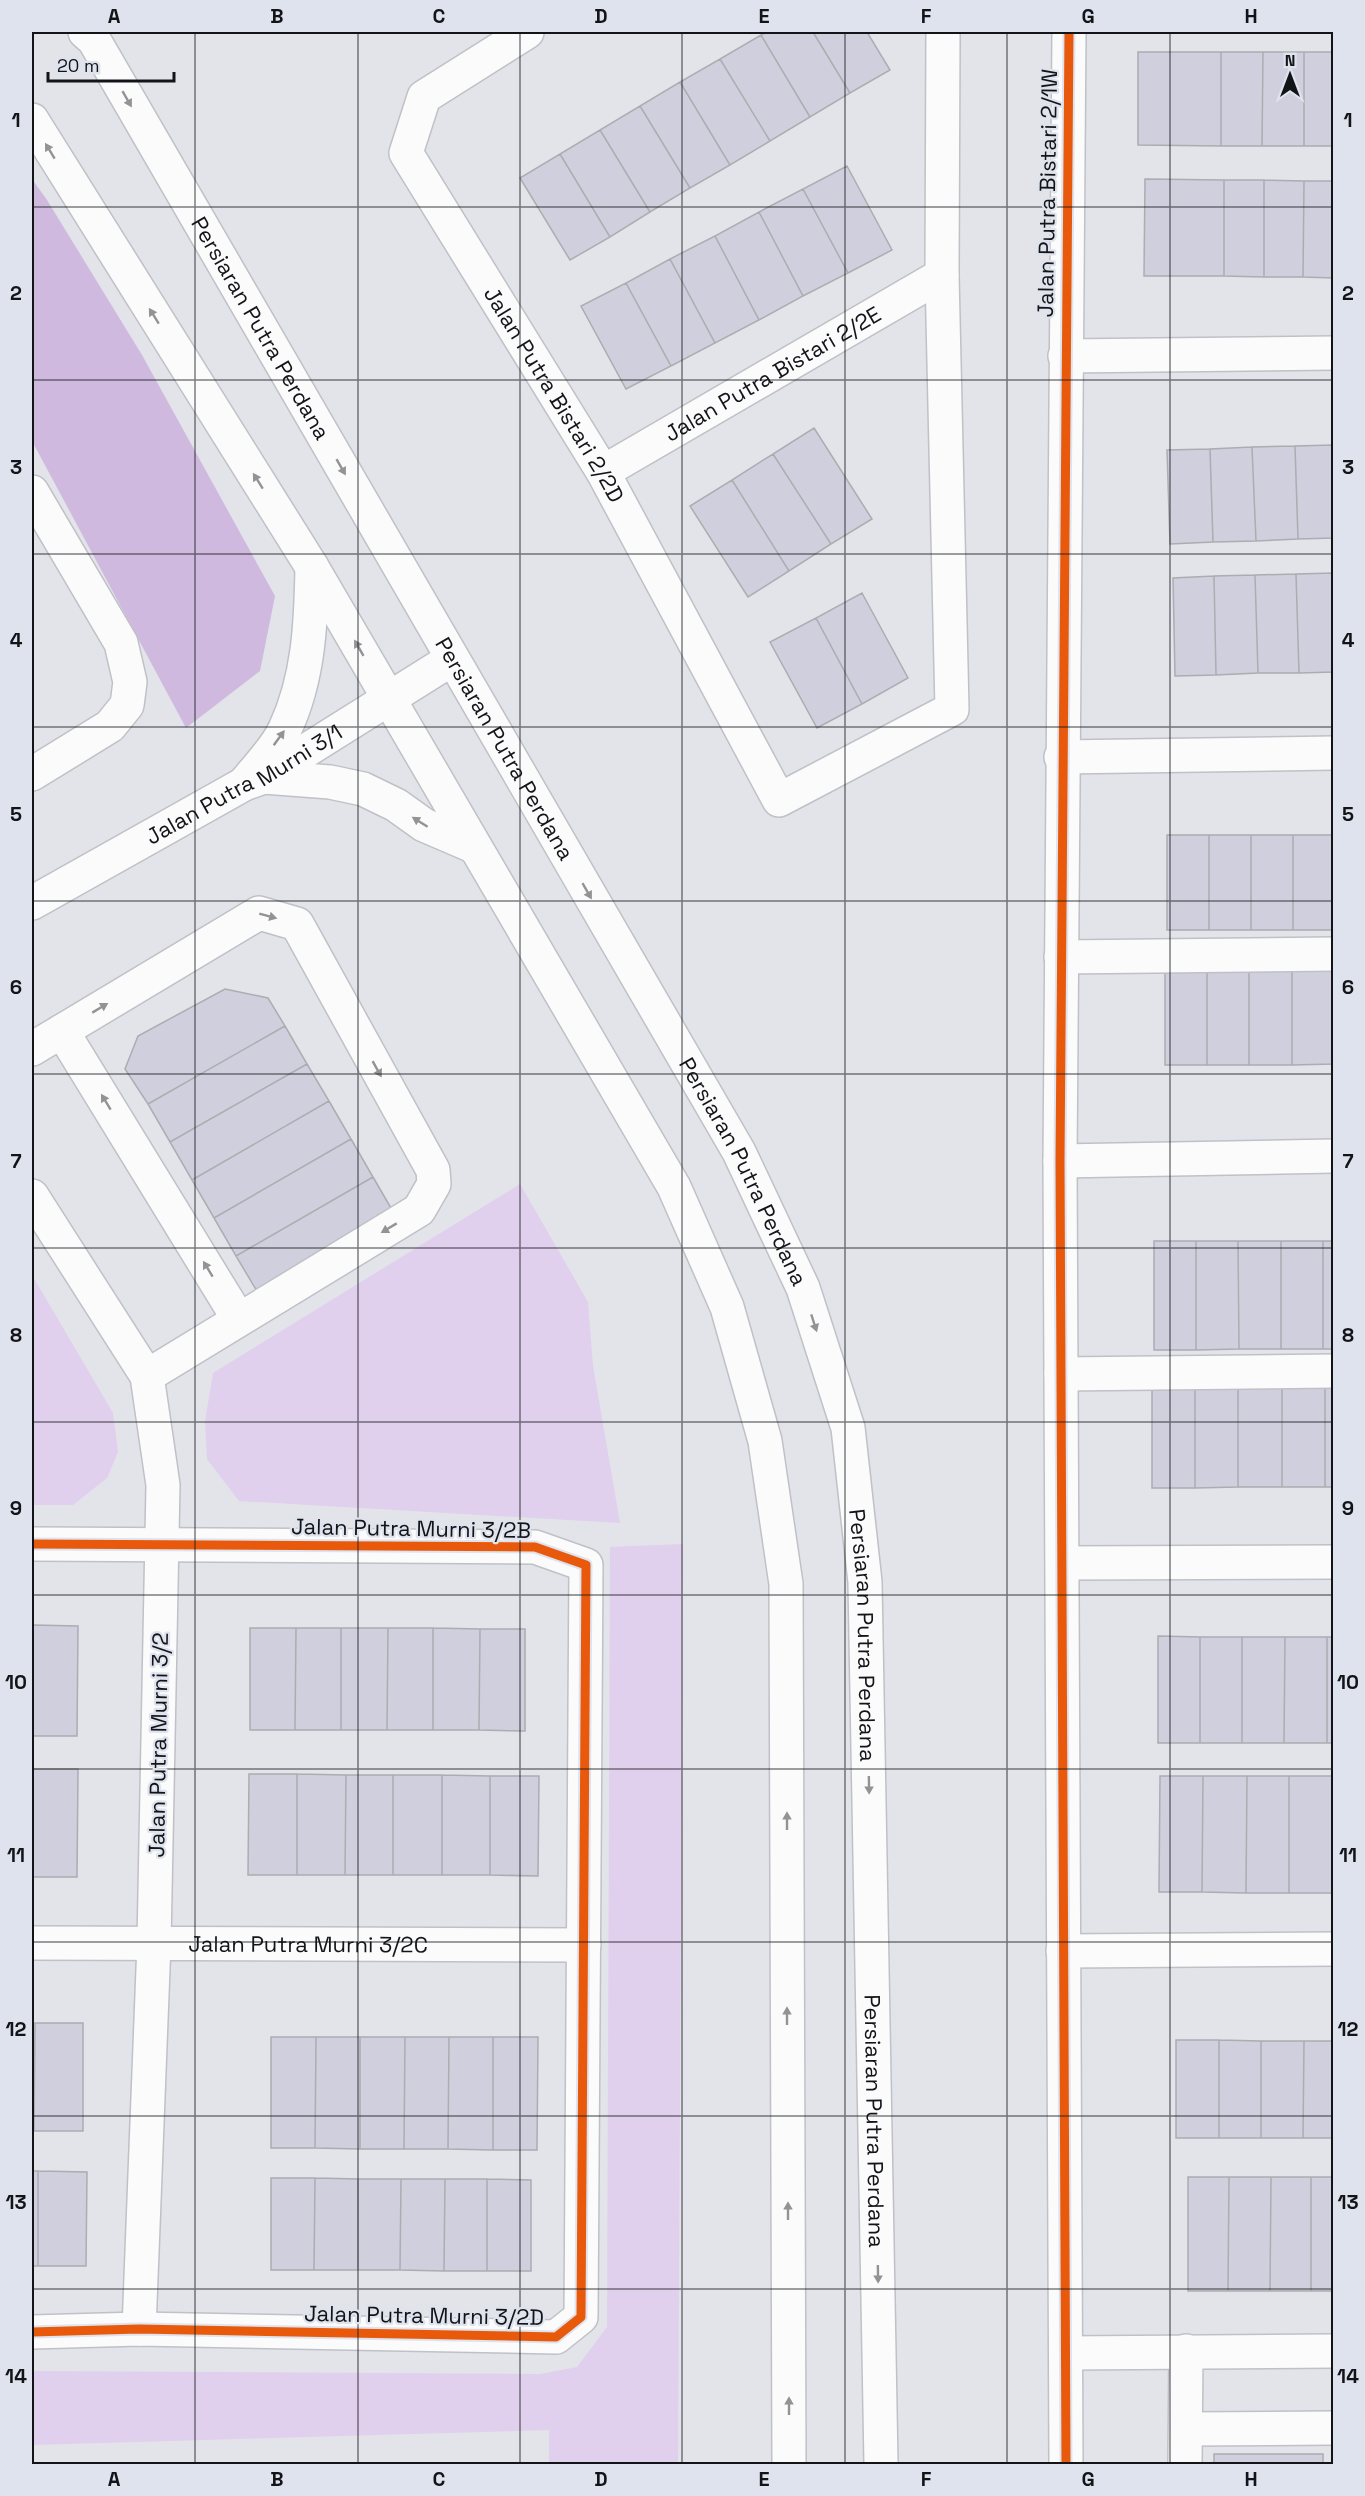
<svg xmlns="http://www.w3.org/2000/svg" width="1365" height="2496" font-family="'Space Grotesk',sans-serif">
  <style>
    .green { fill: #e1cfee }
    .forest { fill: #d0b9df }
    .building { fill: #d0cfdd; stroke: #acacb1; stroke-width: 1.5 }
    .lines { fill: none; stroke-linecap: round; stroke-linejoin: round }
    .minor-casing { stroke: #bfc1c6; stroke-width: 36 }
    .major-casing { stroke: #bfc1c6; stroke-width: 36 }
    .minor { stroke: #fbfbfc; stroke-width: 33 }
    .major { stroke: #fbfbfc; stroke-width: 33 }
    .cycleway-casing { stroke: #dee3ed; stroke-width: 13 }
    .cycleway { stroke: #e8590c; stroke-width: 9 }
    .oneway { fill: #939395 }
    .grid { fill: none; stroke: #131418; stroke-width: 1.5; stroke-opacity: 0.55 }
    .labels { text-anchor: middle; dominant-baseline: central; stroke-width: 4.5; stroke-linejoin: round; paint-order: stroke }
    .street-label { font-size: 22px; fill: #131418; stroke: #dee3ed }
    .neatline { fill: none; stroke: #131418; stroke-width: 2 }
    .grid-label { font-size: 20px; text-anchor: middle; font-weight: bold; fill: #131418 }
  </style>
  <rect width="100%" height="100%" fill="#e2e4ea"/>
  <path class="green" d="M520 1184 588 1302 593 1366 620 1523 239 1501 207 1459 205 1421 213 1373Z
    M32 1275 113 1413 118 1452 107 1478 73 1505H32Z
    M683 1544 678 2464H549V2430L32 2445V2371L540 2374 577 2367 607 2327 610 1547Z"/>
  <path class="forest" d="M32 179 47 200 142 355 275 596 260 671 186 728 32 441Z"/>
  <path class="building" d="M767 32H813L850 93 810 117 761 35Z
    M813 32H867L890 70 850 93Z
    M761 35 810 117 770 141 720 59Z
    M1138 52H1221V146L1138 145Z
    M1221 52H1263L1262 146H1221Z
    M1263 52H1304V146H1262Z
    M1304 52H1334V146H1304Z
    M720 59 770 141 730 165 680 82Z
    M680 82 730 165 690 188 640 106Z
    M640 106 690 188 650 212 600 130Z
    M600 130 650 212 610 237 560 154Z
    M560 154 610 237 570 260 520 178Z
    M847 166 892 250 848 273 803 189Z
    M1145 179 1224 180V276H1144Z
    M1224 180H1264V277L1224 276Z
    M1264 180 1304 181 1303 277H1264Z
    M1304 181H1334V278L1303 277Z
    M803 189 848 273 803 296 759 212Z
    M759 212 803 296 759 320 715 236Z
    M715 236 759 320 715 343 670 259Z
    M670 259 715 343 671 366 626 283Z
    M626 283 671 366 626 389 581 306Z
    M814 428 872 519 831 544 773 454Z
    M1334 445V538L1298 539 1295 446Z
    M1295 446 1298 539 1256 541 1252 447Z
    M1252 447 1256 541 1213 542 1210 449Z
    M1210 449 1213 542 1170 544 1167 450Z
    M773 454 831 544 789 571 732 480Z
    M732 480 789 571 748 597 690 506Z
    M1334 573V672L1299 673 1296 574Z
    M1296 574 1299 673H1258L1255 575Z
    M1255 575 1258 673 1216 675 1214 576Z
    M1214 576 1216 675 1175 676 1173 578Z
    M862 593 908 678 862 704 816 618Z
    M816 618 862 704 817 728 770 642Z
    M1167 835H1209V930H1167Z
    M1209 835H1251V930H1209Z
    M1251 835H1293V930H1251Z
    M1293 835H1334V930H1293Z
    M1249 962H1292V1065H1249Z
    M1249 962V1065H1207V963Z
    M1292 962H1334V1064L1292 1065Z
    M1165 963H1207V1065H1165Z
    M225 989 268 998 285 1026 148 1104 125 1069 138 1036Z
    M285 1026 307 1064 170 1142 148 1104Z
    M307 1064 329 1101 192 1180 170 1142Z
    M329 1101 351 1139 214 1218 192 1180Z
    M351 1139 373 1177 236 1256 214 1218Z
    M373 1177 395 1215 258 1293 236 1256Z
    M1154 1241H1196V1350H1154Z
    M1196 1241H1238L1239 1349 1196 1350Z
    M1238 1241H1281V1349H1239Z
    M1281 1241H1323V1349H1281Z
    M1323 1241H1334V1349H1323Z
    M1152 1380H1195V1488H1152Z
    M1195 1380H1238V1487L1195 1488Z
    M1238 1380H1282V1487H1238Z
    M1282 1380H1325V1487H1282Z
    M1325 1380H1334V1487H1325Z
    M32 1625 78 1626 77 1736H32Z
    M250 1628H296L295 1730H250Z
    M296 1628H341V1730H295Z
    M341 1628H388L387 1730H341Z
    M388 1628H433V1730H387Z
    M433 1628 480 1629 479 1730H433Z
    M480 1629H525V1731L479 1730Z
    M1158 1636 1200 1637V1743H1158Z
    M1200 1637H1242V1743H1200Z
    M1242 1637H1285L1284 1743H1242Z
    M1285 1637H1327V1743H1284Z
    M1327 1637H1334V1743H1327Z
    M32 1769H78L77 1877H32Z
    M249 1774H297V1875H248Z
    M297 1774 346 1775 345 1875H297Z
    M346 1775H393V1875H345Z
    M393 1775H442V1875H393Z
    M442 1775 490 1776V1875H442Z
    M490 1776H539L538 1876 490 1875Z
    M1160 1776H1203L1202 1892H1159Z
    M1203 1776H1247L1246 1893 1202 1892Z
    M1247 1776H1289V1893H1246Z
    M1289 1776H1333L1332 1893H1289Z
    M1333 1776 1334 1893H1332Z
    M32 2023H35L34 2131H32Z
    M35 2023H83V2131H34Z
    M271 2037H316L315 2148H271Z
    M316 2037H360V2149L315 2148Z
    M360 2037H405L404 2149H360Z
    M405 2037H449L448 2149H404Z
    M449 2037H493V2150L448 2149Z
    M493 2037H538L537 2150H493Z
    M1176 2040H1219V2138H1176Z
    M1219 2040 1261 2041V2138H1219Z
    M1261 2041H1304L1303 2138H1261Z
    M1304 2041H1334V2138H1303Z
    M32 2171H38V2266H32Z
    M38 2171 87 2172 86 2266H38Z
    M1188 2177H1229L1228 2291H1188Z
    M1229 2177H1271L1270 2291H1228Z
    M1271 2177H1311V2291H1270Z
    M1311 2177H1334V2291H1311Z
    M271 2178H315L314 2270H271Z
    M315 2178 358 2179V2270H314Z
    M358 2179H401L400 2270H358Z
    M401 2179H445L444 2271 400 2270Z
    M445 2179H487V2271H444Z
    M487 2179 531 2180V2271H487Z
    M1214 2454H1323V2464H1214Z"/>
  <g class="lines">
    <defs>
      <g id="minor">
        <path id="s1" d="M527 32 424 97 406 153 603 472 779 800 952 709 942 275 943 32"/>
        <path d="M1065 356 1334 353"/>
        <path id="s2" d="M603 472 942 275"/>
        <path d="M32 492 121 643 130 682 127 705 110 726 32 774"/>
        <path d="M1061 757 1334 753"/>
        <path id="s3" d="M32 903 244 784 264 777 452 659"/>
        <path d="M1061 957 1334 954"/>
        <path d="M62 1031 238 1318"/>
        <path d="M32 1049 259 913 297 924 433 1170 434 1184 419 1210 147 1376"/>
        <path d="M1060 1161 1334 1156"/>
        <path d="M32 1196 147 1376 163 1485 154 1943 139 2329"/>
        <path d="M1061 1374 1334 1371"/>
        <path d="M32 1544 535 1547 586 1565 581 2317 556 2337 139 2329 32 2332"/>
        <path d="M1063 1563 1334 1562"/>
        <path id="s4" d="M32 1943 584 1945"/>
        <path d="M1063 1951 1334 1949"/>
        <path d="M1067 2353 1334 2351"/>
        <path d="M1186 2429 1334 2428"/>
        <path d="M1066 2464 1060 1161 1069 32"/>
        <path d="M1185 2464 1186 2351"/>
      </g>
      <g id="major">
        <path id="s5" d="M85 32 94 40 739 1152 803 1288 848 1428 865 1582 881 2464"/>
        <path d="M32 120 312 567 674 1187 727 1307 765 1441 786 1584 789 2464"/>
        <path d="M264 777 330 782 363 789 396 805 424 825 473 846"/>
        <path d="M244 784C257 767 276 749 285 729 309 678 311 622 312 567"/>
      </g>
    </defs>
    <use href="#minor" class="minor-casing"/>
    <use href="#major" class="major-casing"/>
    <use href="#minor" class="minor"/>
    <use href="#major" class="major"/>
    <defs>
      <path id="cycleway" d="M32 1544 535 1547 586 1565 581 2317 556 2337 139 2329 32 2332
        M1066 2464 1060 1161 1069 32"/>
    </defs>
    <use href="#cycleway" class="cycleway-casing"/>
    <use href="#cycleway" class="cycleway"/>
  </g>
  <defs><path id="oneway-solid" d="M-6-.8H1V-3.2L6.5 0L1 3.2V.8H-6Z" transform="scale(1.5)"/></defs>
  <g class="oneway">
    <use href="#oneway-solid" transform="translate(127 99) rotate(60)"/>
    <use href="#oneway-solid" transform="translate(50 151) rotate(-121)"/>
    <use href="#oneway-solid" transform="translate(154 316) rotate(-122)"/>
    <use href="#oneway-solid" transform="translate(341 467) rotate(60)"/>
    <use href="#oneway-solid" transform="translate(258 481) rotate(-122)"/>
    <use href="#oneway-solid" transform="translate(359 648) rotate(-120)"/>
    <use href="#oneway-solid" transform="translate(279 738) rotate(-54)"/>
    <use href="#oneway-solid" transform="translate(420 822) rotate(-148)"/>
    <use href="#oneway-solid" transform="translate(587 891) rotate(60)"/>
    <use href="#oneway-solid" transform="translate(268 916) rotate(15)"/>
    <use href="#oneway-solid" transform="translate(100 1008) rotate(-31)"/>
    <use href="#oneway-solid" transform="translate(377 1069) rotate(61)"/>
    <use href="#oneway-solid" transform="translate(106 1102) rotate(-121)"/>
    <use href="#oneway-solid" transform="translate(389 1228) rotate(149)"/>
    <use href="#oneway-solid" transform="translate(208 1269) rotate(-121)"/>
    <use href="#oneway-solid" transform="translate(814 1323) rotate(72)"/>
    <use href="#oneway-solid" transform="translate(869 1785) rotate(89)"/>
    <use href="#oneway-solid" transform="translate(787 1821) rotate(-90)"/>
    <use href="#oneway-solid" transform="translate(787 2016) rotate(-90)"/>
    <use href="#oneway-solid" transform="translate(788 2211) rotate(-90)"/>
    <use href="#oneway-solid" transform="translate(878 2274) rotate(89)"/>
    <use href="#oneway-solid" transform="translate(789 2406) rotate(-90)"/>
  </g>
  <path class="grid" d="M195 32V2464M358 32V2464M520 32V2464M682 32V2464M845 32V2464M1007 32V2464M1170 32V2464M32 207H1334M32 380H1334M32 554H1334M32 727H1334M32 901H1334M32 1074H1334M32 1248H1334M32 1422H1334M32 1595H1334M32 1769H1334M32 1942H1334M32 2116H1334M32 2289H1334"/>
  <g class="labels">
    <g class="street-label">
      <text transform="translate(1047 193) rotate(-89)">Jalan Putra Bistari 2/1W</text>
      <text stroke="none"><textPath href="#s5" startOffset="345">Persiaran Putra Perdana</textPath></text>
      <text stroke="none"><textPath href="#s2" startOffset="196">Jalan Putra Bistari 2/2E</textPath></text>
      <text stroke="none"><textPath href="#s1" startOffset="464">Jalan Putra Bistari 2/2D</textPath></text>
      <text stroke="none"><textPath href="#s5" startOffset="831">Persiaran Putra Perdana</textPath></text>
      <text stroke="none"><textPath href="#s3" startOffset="243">Jalan Putra Murni 3/1</textPath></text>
      <text stroke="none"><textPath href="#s5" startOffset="1317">Persiaran Putra Perdana</textPath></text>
      <text transform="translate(411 1528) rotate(1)">Jalan Putra Murni 3/2B</text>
      <text stroke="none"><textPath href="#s5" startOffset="1803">Persiaran Putra Perdana</textPath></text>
      <text transform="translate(158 1745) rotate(-89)">Jalan Putra Murni 3/2</text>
      <text stroke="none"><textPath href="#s4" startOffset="276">Jalan Putra Murni 3/2C</textPath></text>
      <text stroke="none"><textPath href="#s5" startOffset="2289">Persiaran Putra Perdana</textPath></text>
      <text transform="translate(424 2315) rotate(1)">Jalan Putra Murni 3/2D</text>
    </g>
  </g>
  <rect width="1365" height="2496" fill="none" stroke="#dee3ed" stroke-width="66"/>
  <g transform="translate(1290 75)" stroke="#dee3ed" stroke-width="4.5" paint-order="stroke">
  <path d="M0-4.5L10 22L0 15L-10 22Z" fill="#131418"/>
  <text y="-9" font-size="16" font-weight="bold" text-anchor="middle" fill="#131418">N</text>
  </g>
  <path d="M48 72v9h126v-9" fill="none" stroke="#131418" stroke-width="3"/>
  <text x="57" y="72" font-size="18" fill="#131418" stroke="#dee3ed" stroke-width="4.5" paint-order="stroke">20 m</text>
  <rect x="33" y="33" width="1299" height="2430" class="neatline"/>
  <g class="grid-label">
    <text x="114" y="23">A</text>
    <text x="277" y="23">B</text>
    <text x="439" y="23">C</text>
    <text x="601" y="23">D</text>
    <text x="764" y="23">E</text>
    <text x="926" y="23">F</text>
    <text x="1088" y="23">G</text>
    <text x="1251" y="23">H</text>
    <text x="16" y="127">1</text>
    <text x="1348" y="127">1</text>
    <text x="16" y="300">2</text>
    <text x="1348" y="300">2</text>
    <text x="16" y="474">3</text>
    <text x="1348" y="474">3</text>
    <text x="16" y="647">4</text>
    <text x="1348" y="647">4</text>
    <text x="16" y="821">5</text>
    <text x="1348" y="821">5</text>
    <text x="16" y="994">6</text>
    <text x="1348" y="994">6</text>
    <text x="16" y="1168">7</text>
    <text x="1348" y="1168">7</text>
    <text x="16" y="1342">8</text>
    <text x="1348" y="1342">8</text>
    <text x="16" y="1515">9</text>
    <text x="1348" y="1515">9</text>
    <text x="16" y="1689">10</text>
    <text x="1348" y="1689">10</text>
    <text x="16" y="1862">11</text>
    <text x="1348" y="1862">11</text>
    <text x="16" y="2036">12</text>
    <text x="1348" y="2036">12</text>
    <text x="16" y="2209">13</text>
    <text x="1348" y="2209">13</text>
    <text x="16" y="2383">14</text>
    <text x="1348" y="2383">14</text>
    <text x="114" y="2486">A</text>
    <text x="277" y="2486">B</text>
    <text x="439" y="2486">C</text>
    <text x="601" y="2486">D</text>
    <text x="764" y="2486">E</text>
    <text x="926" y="2486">F</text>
    <text x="1088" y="2486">G</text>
    <text x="1251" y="2486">H</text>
  </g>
</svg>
